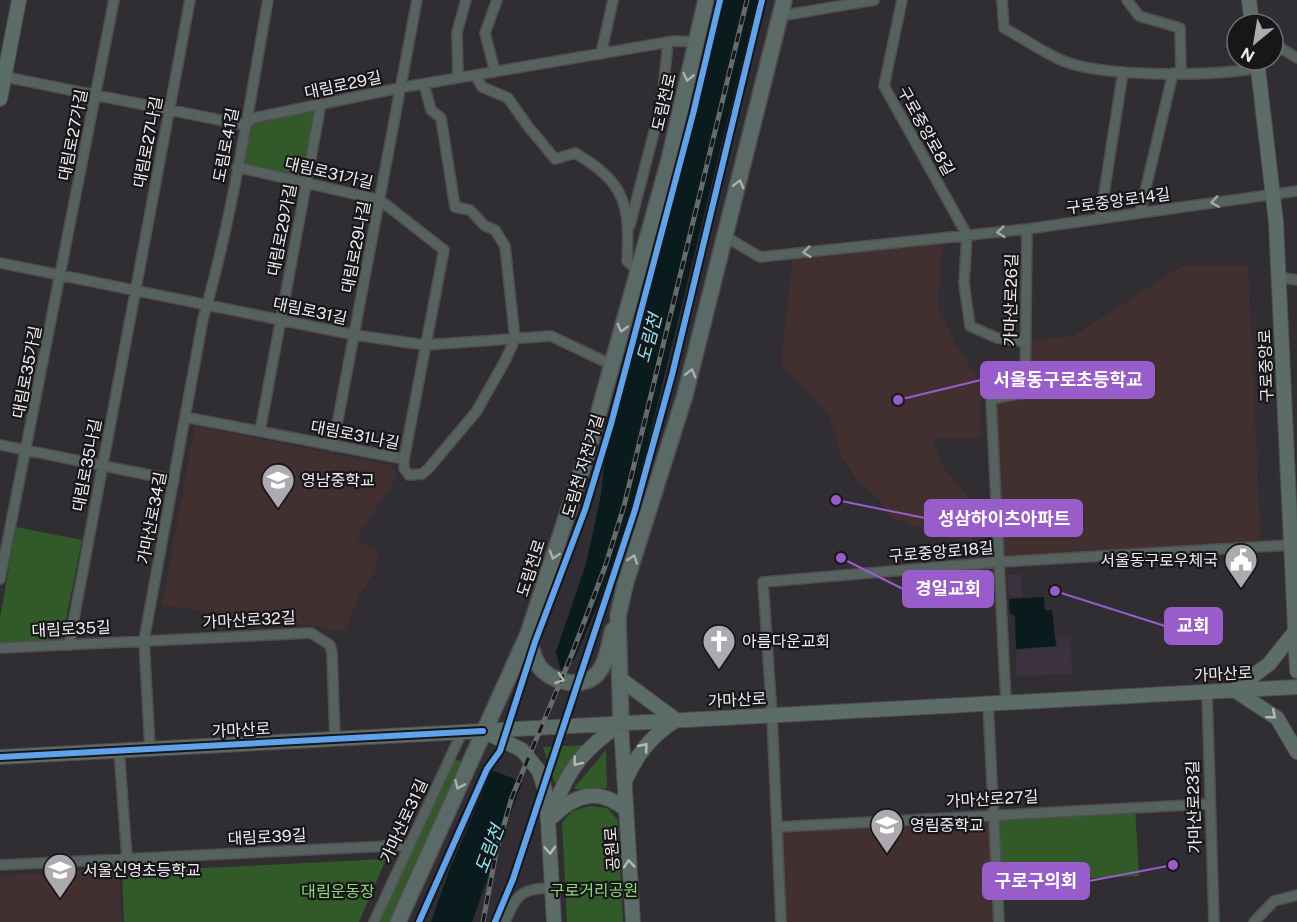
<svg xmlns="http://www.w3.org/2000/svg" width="1297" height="922" font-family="'Public Sans','Noto Sans KR',sans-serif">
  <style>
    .industrial { fill: #3b313f }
    .education { fill: #423031 }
    .green { fill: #325928 }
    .water { fill: #0a1b1e }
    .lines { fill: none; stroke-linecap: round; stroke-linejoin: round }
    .street-casing { stroke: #4f4d50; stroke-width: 12 }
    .secondary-casing { stroke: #4f4d50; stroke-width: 16 }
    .primary-casing { stroke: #4f4d50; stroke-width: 18 }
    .street { stroke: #55625e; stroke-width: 9 }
    .secondary { stroke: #5c6d68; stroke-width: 14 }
    .primary { stroke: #5a6a66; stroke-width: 15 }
    .rail-casing { stroke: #666c6b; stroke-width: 5 }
    .rail { stroke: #181619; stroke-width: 3; stroke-dasharray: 9; stroke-linecap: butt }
    .cycleway-casing { stroke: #181619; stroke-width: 10 }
    .cycleway { stroke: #60a3ed; stroke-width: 6 }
    .oneway { stroke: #abb2b2 }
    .oneway2 { stroke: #a2a7a7 }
    .oneway3 { stroke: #b4b9ba }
    .labels { text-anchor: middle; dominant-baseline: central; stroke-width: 4.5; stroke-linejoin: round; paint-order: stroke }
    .street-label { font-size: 16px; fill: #eeecf0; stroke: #181619 }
    .poi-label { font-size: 16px; fill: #eeecf0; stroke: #181619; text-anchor: start }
    .park-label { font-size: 16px; fill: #88db74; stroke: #181619 }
    .water-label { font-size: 18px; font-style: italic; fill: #86eaf8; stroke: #181619 }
    .leader { fill: none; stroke: #985ccb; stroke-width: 2 }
    .callout-dot { fill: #985ccb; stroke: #181619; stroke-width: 2 }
    .callout { fill: #985ccb; stroke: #985ccb; stroke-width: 2 }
    .callout-label { font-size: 18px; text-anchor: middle; font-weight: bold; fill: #fff }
  </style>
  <rect width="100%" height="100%" fill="#312e33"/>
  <path class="industrial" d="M1021 574 1022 596 1009 597 1007 575Z
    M1057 636 1071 637 1072 674 1016 676V650L1057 647Z"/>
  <path class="education" d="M942 238 938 308 955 344 981 384 980 438 932 439 943 467 966 494 973 543 948 538 892 518 880 500 857 480 839 452 830 416 781 365 793 253Z
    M1248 265 1261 547 999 562 991 399 1025 393 1026 342 1074 336 1182 266Z
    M195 426 391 465 397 477 355 540 379 551 375 571 358 598 345 631 162 605Z
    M994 813 999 922H781L777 827Z
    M119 868 121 922H0V876Z"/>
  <path class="green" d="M316 110 303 177 245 164 250 129 254 124Z
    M16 527 82 540 62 639 0 643V618Z
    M586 745 555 784 543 747Z
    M606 750 607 788 578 790 574 788Z
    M455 759 464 763 394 922H380Z
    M590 806 607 808 618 820 623 922H567L562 823 572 811Z
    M1135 807 1139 876 997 882 994 813Z
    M386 859 359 922H124L122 872Z"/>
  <path class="water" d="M724 0H757L632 507 598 604 574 660 561 671 556 652 586 564 601 495 605 459 696 118Z
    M1044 597 1045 610H1052L1056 646 1016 649 1015 616 1010 613 1009 599Z
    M492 770 522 782 472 922H431L449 871Z"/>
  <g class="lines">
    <defs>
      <path id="street" d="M902 0 884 86 967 235 964 283 970 326 997 338 1026 342
        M1002 0 1004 28C1023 38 1041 51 1061 60 1102 78 1213 76 1258 68
        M1127 0 1139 16 1180 28 1181 72
        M780 16 874 0
        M1273 43 1297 58
        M601 54 613 0
        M495 72 485 33 497 0
        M475 75 482 87 508 98 527 125 555 159 575 153C626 183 630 205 627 261L638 271
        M0 76 245 125 253 118 399 88 674 41 696 42
        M458 78 457 32 466 0
        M1140 213 1173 73
        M1100 219 1123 72
        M630 225 662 101 668 42
        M726 237 760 257 1027 229 1297 191
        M0 263 355 335 425 345 551 336 612 365
        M1279 277 1297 280
        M185 417 404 459 444 250 380 200 237 167
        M260 431 321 104
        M0 445 174 480
        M333 446 417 0
        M404 459V468L409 475 422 474 428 469 476 412 505 361 515 339 505 246 495 230 485 226 470 210 455 207 441 118 431 110 424 84
        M0 579 114 0
        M69 645 190 0
        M0 648 311 633 330 645 332 653 335 739
        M1207 692 1214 922
        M1006 702 991 399 1025 393 1027 229
        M988 703 999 922
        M150 748 144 640 203 319C233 215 249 106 268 0
        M119 750 127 858
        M777 827 1208 804
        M0 865 409 845
        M374 922 462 732
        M505 922C516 894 522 888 553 888
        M781 922 772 715 763 582 999 562 1291 545
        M1254 922 1274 901 1297 895"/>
      <path id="secondary" d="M1249 0 1252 24
        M1257 60 1276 222 1297 671
        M0 99 19 0
        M1296 630 1269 664 1234 690 1277 718 1297 752
        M619 678 676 720C651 736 637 754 625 781
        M621 724 633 922
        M485 732 522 750 539 771 545 790 548 820 554 922
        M0 757 1297 687
        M550 817C566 774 580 751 619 725
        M552 817C575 794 599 787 626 810"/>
      <path id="primary" d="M528 634C531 645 532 657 539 666 550 682 582 690 597 674 607 663 609 644 613 630
        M621 724 618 616 625 585 685 395 784 0
        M398 922 528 634 588 451 668 164 706 0"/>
    </defs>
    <use href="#street" class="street-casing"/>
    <use href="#secondary" class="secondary-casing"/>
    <use href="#primary" class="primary-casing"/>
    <use href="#street" class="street"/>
    <use href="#secondary" class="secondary"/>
    <use href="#primary" class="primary"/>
    <defs>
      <path id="rail" d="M483 922 496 853 512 797 572 654 605 567 624 506 747 0"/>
    </defs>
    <use href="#rail" class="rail-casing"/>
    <use href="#rail" class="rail"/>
    <defs>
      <path id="cycleway" d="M0 757 483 731
        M419 922 487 769 500 751 535 642 585 510 611 424 693 114 720 0
        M495 922 513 879 635 510 672 375 762 0"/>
    </defs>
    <use href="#cycleway" class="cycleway-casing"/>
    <use href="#cycleway" class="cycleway"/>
  </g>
  <defs><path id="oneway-chevron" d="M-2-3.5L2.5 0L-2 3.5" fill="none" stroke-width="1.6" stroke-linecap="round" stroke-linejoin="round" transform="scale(1.5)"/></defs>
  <g class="oneway">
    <use href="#oneway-chevron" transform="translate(688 77) rotate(103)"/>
    <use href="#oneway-chevron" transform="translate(739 184) rotate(-76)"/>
    <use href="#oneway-chevron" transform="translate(622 328) rotate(105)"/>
    <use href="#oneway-chevron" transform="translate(691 373) rotate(-76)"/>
    <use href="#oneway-chevron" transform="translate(554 555) rotate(108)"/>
    <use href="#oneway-chevron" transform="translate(633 559) rotate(-71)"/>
    <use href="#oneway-chevron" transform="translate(560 679) rotate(19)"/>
    <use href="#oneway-chevron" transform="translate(459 785) rotate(114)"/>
  </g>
  <g class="oneway2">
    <use href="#oneway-chevron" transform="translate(1215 202) rotate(172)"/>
    <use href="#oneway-chevron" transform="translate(1001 232) rotate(174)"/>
    <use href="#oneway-chevron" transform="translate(807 252) rotate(174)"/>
  </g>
  <g class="oneway3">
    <use href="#oneway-chevron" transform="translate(1272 715) rotate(40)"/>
    <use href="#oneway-chevron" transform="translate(644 747) rotate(-51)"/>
    <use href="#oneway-chevron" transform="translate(577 762) rotate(128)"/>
    <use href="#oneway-chevron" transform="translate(550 850) rotate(87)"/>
    <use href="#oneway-chevron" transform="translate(629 864) rotate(-94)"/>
  </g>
  <defs>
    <symbol id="school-pin" viewBox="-11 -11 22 30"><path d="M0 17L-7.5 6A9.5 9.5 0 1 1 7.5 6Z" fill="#acaaae" stroke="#181619"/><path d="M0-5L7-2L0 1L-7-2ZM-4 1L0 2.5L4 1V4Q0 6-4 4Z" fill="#fff"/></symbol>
    <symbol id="civic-pin" viewBox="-11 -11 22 30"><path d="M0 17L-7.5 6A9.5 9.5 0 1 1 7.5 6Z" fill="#acaaae" stroke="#181619"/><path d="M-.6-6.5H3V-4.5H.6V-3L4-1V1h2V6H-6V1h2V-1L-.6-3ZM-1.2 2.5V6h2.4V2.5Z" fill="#fff"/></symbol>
    <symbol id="church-pin" viewBox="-11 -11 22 30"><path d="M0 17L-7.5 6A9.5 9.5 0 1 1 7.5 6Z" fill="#acaaae" stroke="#181619"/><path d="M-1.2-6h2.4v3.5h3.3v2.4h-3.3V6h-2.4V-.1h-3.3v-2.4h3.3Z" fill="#fff"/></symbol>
  </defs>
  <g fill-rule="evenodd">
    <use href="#school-pin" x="259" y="461" width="38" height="52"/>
    <use href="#civic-pin" x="1222" y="541" width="38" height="52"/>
    <use href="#church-pin" x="700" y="622" width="38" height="52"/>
    <use href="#school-pin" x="868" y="806" width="38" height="52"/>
    <use href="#school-pin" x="41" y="851" width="38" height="52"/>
  </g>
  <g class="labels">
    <g class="street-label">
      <text transform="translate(343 85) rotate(-12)">대림로29길</text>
      <text transform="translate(664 102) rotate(-77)">도림천로</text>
      <text transform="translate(926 131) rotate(61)">구로중앙로8길</text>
      <text transform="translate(73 135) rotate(-79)">대림로27가길</text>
      <text transform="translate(148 142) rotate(-79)">대림로27나길</text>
      <text transform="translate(226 145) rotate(-79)">도림로41길</text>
      <text transform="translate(329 173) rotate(13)">대림로31가길</text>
      <text transform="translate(1118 201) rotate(-8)">구로중앙로14길</text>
      <text transform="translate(282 230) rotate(-79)">대림로29가길</text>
      <text transform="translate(356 247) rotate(-79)">대림로29나길</text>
      <text transform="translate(1011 300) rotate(-89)">가마산로26길</text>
      <text transform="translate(310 311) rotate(12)">대림로31길</text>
      <text transform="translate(1266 366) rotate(-92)">구로중앙로</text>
      <text transform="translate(27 372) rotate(-79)">대림로35가길</text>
      <text transform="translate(355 435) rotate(11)">대림로31나길</text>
      <text transform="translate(87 465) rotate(-79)">대림로35나길</text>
      <text transform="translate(583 466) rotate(-73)">도림천 자전거길</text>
      <text transform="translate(152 518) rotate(-79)">가마산로34길</text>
      <text transform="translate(941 552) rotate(-5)">구로중앙로18길</text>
      <text transform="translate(531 568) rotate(-72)">도림천로</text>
      <text transform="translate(249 620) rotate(-3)">가마산로32길</text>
      <text transform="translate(71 629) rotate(-3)">대림로35길</text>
      <text transform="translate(1223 674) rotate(-3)">가마산로</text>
      <text transform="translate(737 700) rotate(-3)">가마산로</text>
      <text transform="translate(241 730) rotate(-3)">가마산로</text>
      <text transform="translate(992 799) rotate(-3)">가마산로27길</text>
      <text transform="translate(1194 807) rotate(-92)">가마산로23길</text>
      <text transform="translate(404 821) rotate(-65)">가마산로31길</text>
      <text transform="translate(267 837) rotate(-3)">대림로39길</text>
      <text transform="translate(612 849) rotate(-94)">공원로</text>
    </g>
    <g class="poi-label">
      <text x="301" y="480">영남중학교</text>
      <text x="1218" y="560" text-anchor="end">서울동구로우체국</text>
      <text x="742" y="641">아름다운교회</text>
      <text x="910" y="825">영림중학교</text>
      <text x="83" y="870">서울신영초등학교</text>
    </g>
    <g class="park-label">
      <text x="594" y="890">구로거리공원</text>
      <text x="338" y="891">대림운동장</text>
    </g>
    <g class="water-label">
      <text transform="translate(649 338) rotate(-75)">도림천</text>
      <text transform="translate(489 849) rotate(-69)">도림천</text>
    </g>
  </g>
  <path class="leader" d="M898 400L981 380M836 500L925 518M841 558L903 589M1055 591L1165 626M1173 865L1089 881"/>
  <g class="callout-dot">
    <circle cx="898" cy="400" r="6"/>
    <circle cx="836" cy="500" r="6"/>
    <circle cx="841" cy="558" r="6"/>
    <circle cx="1055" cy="591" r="6"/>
    <circle cx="1173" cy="865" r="6"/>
  </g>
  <g class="callout">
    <rect x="981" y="362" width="173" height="36" rx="6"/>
    <rect x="925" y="500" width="157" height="36" rx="6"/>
    <rect x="903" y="571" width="90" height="36" rx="6"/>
    <rect x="1165" y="608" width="57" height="36" rx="6"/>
    <rect x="983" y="863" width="106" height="36" rx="6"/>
  </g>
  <g class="callout-label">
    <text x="1068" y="386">서울동구로초등학교</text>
    <text x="1004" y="525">성삼하이츠아파트</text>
    <text x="948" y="595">경일교회</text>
    <text x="1193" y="632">교회</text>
    <text x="1036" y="887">구로구의회</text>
  </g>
  <g transform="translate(1255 42) rotate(210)"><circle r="28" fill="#181619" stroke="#6e6c6f" stroke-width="1.5"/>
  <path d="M0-4.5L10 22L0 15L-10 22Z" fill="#acaaae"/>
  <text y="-9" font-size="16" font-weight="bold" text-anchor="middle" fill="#eeecf0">N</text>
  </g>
</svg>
